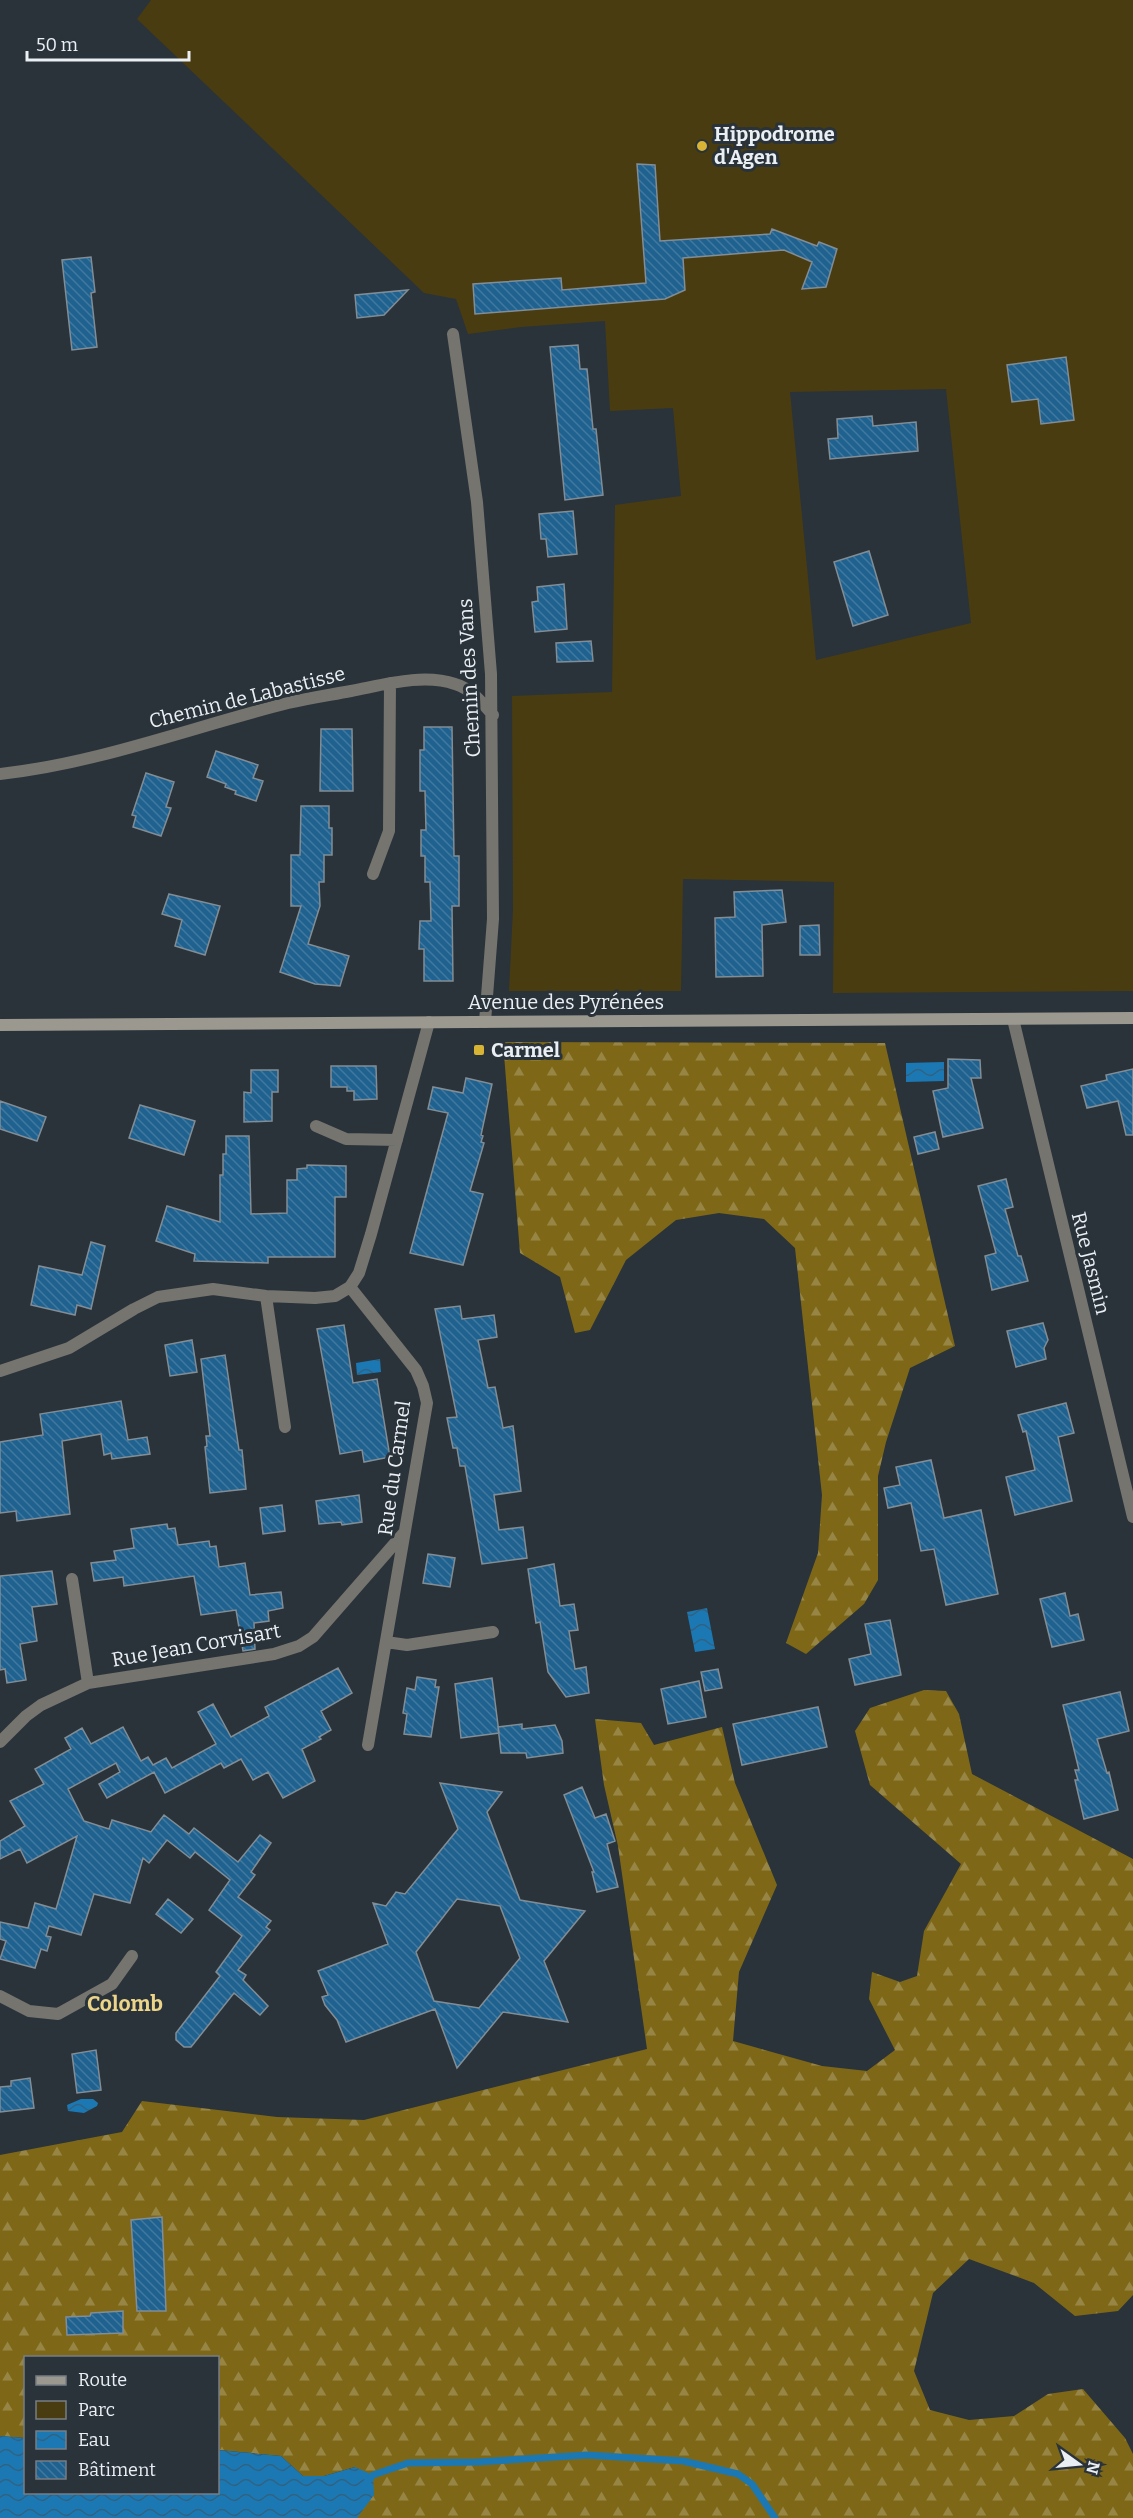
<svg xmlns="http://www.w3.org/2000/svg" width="1133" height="2518" font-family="Bitter,serif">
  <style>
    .green { fill: #493c11; fill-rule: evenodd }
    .forest { fill: url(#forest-firs) }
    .water { fill: url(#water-waves) }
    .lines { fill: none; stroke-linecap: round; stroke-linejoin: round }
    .stream { stroke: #1c78b3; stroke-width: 7 }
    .building { fill: url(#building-back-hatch); stroke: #828d95; stroke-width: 1.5; fill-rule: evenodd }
    .minor { stroke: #75746f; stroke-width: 12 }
    .secondary { stroke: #9b9890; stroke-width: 12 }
    .poi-dot { fill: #d7b434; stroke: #2a333a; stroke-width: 2 }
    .labels { text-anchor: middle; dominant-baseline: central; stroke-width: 6; stroke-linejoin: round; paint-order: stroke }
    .poi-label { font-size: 20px; font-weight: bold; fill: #eaeff4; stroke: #2a333a; text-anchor: start }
    .street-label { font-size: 20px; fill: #eaeff4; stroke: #2a333a }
    .neighbourhood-label { font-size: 21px; font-weight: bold; fill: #ecd588; stroke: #2a333a }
  </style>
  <defs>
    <pattern id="forest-firs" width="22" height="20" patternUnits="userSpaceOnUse" patternTransform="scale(1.5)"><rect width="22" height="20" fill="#7e6817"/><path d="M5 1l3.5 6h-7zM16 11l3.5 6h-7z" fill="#978545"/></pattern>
    <pattern id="water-waves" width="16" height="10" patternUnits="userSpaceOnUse" patternTransform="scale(1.5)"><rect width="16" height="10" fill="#1c78b3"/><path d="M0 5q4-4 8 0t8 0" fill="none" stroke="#2f6283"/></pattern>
    <pattern id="building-back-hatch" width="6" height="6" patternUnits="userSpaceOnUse" patternTransform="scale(1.5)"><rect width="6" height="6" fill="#1f618f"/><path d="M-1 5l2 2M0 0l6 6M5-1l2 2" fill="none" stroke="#40789f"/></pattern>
  </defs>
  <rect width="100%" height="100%" fill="#2a333a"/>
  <path class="green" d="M151 0H1133V991L833 993 834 882 683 879 681 991H509L513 909 512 696 612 692 615 505 681 496 673 408 610 411 605 321 521 327 468 334 456 299 424 293 137 19ZM946 389 971 623 816 660 790 392Z"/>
  <path class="forest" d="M503 1042 885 1043 955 1346 910 1368 886 1442 878 1476V1580L864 1604 806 1654 786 1643 818 1553 822 1495 795 1248 764 1219 719 1213 676 1220 626 1260 590 1330 575 1333 560 1277 520 1253Z
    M924 1690 946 1691 959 1714 972 1774 1133 1859V2295L1118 2311 1075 2316 1034 2283 969 2259 933 2293 914 2371 930 2410 969 2420 1014 2416 1048 2394 1083 2389 1125 2438 1133 2454V2518H357L355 2467 324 2476H303L281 2456 218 2450V2358H26L25 2438 0 2436V2155L122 2132 142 2101 277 2117 364 2120 647 2049 618 1846 604 1785 595 1719 641 1723 654 1745 722 1727 735 1783 777 1885 739 1972 733 2041 822 2066 867 2071 895 2050 869 1999 872 1972 900 1982 917 1976 924 1931 961 1864 870 1785 855 1731 870 1708Z"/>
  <path class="water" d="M944 1062V1081L906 1082V1063Z
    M380 1359 381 1372 357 1375 356 1363Z
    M707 1608 715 1649 695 1652 687 1612Z
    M81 2099H93L98 2103 97 2106 84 2113 68 2111 67 2105Z
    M0 2436 25 2438 26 2492H218V2450L281 2456 303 2476H324L355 2467 373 2475 374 2495 357 2518H0Z"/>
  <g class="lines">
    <path class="stream" d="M367 2482 373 2475 408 2463 478 2462 587 2455 683 2461 738 2474 752 2484 775 2518"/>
  </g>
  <path class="building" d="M637 164 655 165 660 241 770 234 772 229 817 246 819 242 837 249 826 287 802 289 812 262 784 250 683 258 685 290 665 299 475 314 473 284 561 278 562 290 646 283Z
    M91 257 95 292 91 293 97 347 72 350 62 260Z
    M408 290 384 315 357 318 355 295Z
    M578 345 580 369H587L593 429H596L603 495 565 500 550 347Z
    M1066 357 1074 420 1041 424 1038 399 1012 402 1007 365Z
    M872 416 873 426 916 422 918 451 830 459 828 439 838 438 837 419Z
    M573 511 577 554 548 557 546 539H541L539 514Z
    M869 551 888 615 853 626 834 562Z
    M564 584 567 629 535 632 532 602 538 601 537 587Z
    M591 641 593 661 557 662 556 643Z
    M424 727H452L454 856H459V906H452L453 981H424V949H419L420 921H431L430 882H425V856H421V830H426L425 791H420V750H424Z
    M321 729H352L353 791H320Z
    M216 751 258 765 253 778 263 781 256 801 235 794 236 791 225 787 226 784 207 777Z
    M146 773 174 782 166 807 171 808 161 836 133 827 136 816 132 815Z
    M301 806H329V828H332V855H324V882H319L320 906 308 944 349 956 340 986 315 984 280 972 301 906H291V855H300Z
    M782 890 786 922 762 925 763 976 716 977 715 918 735 917 734 892Z
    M169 894 220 906 205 955 175 946 182 920 162 914Z
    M819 925 820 955H800V926Z
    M948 1059 980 1060 981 1078H971L983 1128 943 1137 933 1091 948 1088Z
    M331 1066H376L377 1099 354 1100V1091H347V1087H331Z
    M1133 1069V1135H1126L1118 1101 1087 1108 1081 1086 1107 1080 1106 1075Z
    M251 1070H278V1092H272V1121L244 1122V1092L251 1093Z
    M466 1078 492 1084 481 1135 483 1136 481 1142 484 1143 470 1191 483 1194 463 1265 410 1253 448 1113 428 1109 433 1087 463 1093Z
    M0 1101 46 1117 37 1141 0 1129Z
    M140 1105 195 1121 184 1155 129 1138Z
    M935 1132 939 1149 918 1154 914 1137Z
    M226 1136H249L251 1214 287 1213V1180H297V1169L307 1168V1165L346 1166V1197H335V1257H268V1263L194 1261 195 1254 156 1241 167 1206 220 1222V1175H223V1154H226Z
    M1006 1179 1013 1207 1005 1209 1018 1256H1021L1028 1281 992 1290 985 1256 996 1253 978 1186Z
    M91 1242 105 1246 91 1309 77 1305 75 1315 31 1305 39 1266 82 1275Z
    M460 1306 462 1319 494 1315 497 1337 478 1340 488 1388 495 1387 503 1428 513 1426 521 1491 494 1495 499 1530 523 1527 527 1558 482 1564 465 1466H460L457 1448H453L447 1418 457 1417 435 1309Z
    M1043 1323 1048 1340 1044 1348 1046 1359 1016 1367 1007 1331Z
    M344 1325 353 1383 377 1379 390 1457 364 1462 362 1450 340 1454 317 1329Z
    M192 1340 197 1372 170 1376 165 1345Z
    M225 1355 239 1450H242L246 1489 210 1493 205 1447 207 1446 206 1436H210L201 1359Z
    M121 1401 128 1440 147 1437 150 1454 112 1459 111 1453 104 1455 101 1434 62 1441 70 1514 17 1521 16 1511 0 1513V1442L43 1435 40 1414Z
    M1066 1403 1074 1433 1058 1437 1072 1501 1015 1515 1006 1477 1035 1470 1026 1431 1023 1432 1018 1415Z
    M931 1460 944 1518 981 1510 998 1594 946 1605 934 1549 921 1551 911 1503 888 1508 884 1488 900 1485 896 1467Z
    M359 1495 362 1522 342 1525 341 1522 319 1524 316 1501Z
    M282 1505 285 1531 263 1534 260 1508Z
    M167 1524 168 1529 175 1528 178 1545 209 1541 210 1547 216 1546 219 1567 245 1563 250 1595 281 1592 283 1608 268 1611 269 1621 254 1623 255 1649 243 1651 236 1610 201 1615 194 1576 124 1586 123 1577 94 1581 91 1563 116 1560 114 1551 134 1548 131 1529Z
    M428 1554 455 1558 450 1587 423 1583Z
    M554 1564 560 1606 574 1604 578 1630 569 1631 575 1669 586 1667 589 1693 566 1697 548 1672 540 1622 536 1623 528 1569Z
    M52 1571 57 1604 32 1607 37 1641 20 1644 26 1680 7 1683 5 1669 0 1670V1576Z
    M1065 1593 1070 1616 1078 1614 1084 1640 1052 1647 1040 1599Z
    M890 1620 901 1675 855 1685 849 1659 871 1654 865 1624Z
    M338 1668 352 1693 321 1711 331 1730 319 1737 321 1739 302 1749 315 1781 283 1798 268 1772 253 1780 241 1759 224 1768 221 1763 165 1793 154 1772 107 1798 99 1784 120 1772 116 1763 68 1789 84 1821 109 1829 112 1820 151 1832 164 1815 189 1834 194 1828 238 1862 260 1835 271 1843 251 1872 255 1875 238 1897 271 1921 266 1927 270 1930 238 1970 246 1975 243 1980 268 2006 260 2015 234 1993 191 2047H184L176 2040V2033L220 1976 216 1972 242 1936 209 1910 230 1880 195 1852 190 1858 167 1840 149 1863 143 1858 130 1903 94 1894 81 1935 49 1926 46 1936 51 1937 47 1951 41 1949 35 1968 0 1959 6 1941 0 1939V1922L28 1928 35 1903 56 1909 77 1836 27 1863 20 1849 0 1859V1841L25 1826 10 1801 44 1784 35 1769 71 1749 65 1738 82 1728 91 1744 123 1727 141 1761 148 1757 153 1765 166 1758 172 1768 216 1744 198 1712 213 1704 231 1737 269 1716 265 1707Z
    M718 1669 722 1688 705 1691 701 1672Z
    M417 1677 436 1680 435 1687H439L431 1737 404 1734 407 1714 403 1713 407 1688 415 1690Z
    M492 1678 499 1733 461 1738 455 1684Z
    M699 1681 706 1717 668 1724 661 1689Z
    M1120 1692 1129 1731 1097 1739 1107 1773 1109 1772 1118 1810 1084 1819 1075 1780H1078L1075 1770H1079L1063 1705Z
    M818 1707 827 1747 742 1765 733 1724Z
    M522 1724V1729L555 1725 562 1741 563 1753 527 1758 526 1753H501L498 1727Z
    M440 1783 502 1792 487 1812 520 1900 585 1911 544 1961 568 2022 503 2012 457 2068 435 2009 346 2042 337 2020 325 2005 322 1997 328 1995 318 1971 388 1944 373 1903 386 1906 396 1892 405 1894 458 1829ZM457 1899 500 1906 520 1958 479 2008 434 2001 416 1952Z
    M582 1787 595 1818 606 1814 615 1841 607 1844 618 1887 597 1892 592 1872H594L564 1795Z
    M168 1899 193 1919 181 1933 156 1914Z
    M96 2050 101 2090 77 2093 72 2054Z
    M30 2078 34 2108 0 2112V2087L11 2086V2081Z
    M162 2217 166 2311H137L131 2220Z
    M123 2311V2333L67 2335 66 2317 90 2316 91 2313Z"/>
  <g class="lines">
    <path class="minor" d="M453 334 477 502 491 674 493 919 485 1022
      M0 774C99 763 192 727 288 703 309 698 330 695 351 691 383 685 423 673 455 684 472 689 481 702 493 715
      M373 874 389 831 390 683
      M1013 1019 1133 1517
      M316 1126 346 1139 397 1140
      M350 1287 416 1370 423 1386 427 1403 368 1745
      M266 1296 285 1427
      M0 1371 69 1348 134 1309 158 1297 213 1289 266 1296 315 1298 335 1296 350 1287 359 1273 371 1234 429 1022
      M72 1579 88 1683
      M386 1642 407 1645 493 1632
      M0 1742 26 1716 41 1705 88 1683 274 1654 299 1646 313 1637 403 1534
      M0 1996 29 2011 58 2014 112 1984 132 1956"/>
    <path class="secondary" d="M0 1025 1133 1018"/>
  </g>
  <g class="poi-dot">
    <circle cx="702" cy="146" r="6"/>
    <rect x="473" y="1044" width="12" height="12" rx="3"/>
  </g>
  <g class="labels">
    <g class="poi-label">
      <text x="714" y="134">Hippodrome<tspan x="714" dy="23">d'Agen</tspan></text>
      <text x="491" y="1050">Carmel</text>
    </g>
    <g class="street-label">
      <text transform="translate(469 678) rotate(-93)">Chemin des Vans</text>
      <text transform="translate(247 697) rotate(-14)">Chemin de Labastisse</text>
      <text x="566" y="1002">Avenue des Pyrénées</text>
      <text transform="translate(1091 1263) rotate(76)">Rue Jasmin</text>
      <text transform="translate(394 1468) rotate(-82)">Rue du Carmel</text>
      <text transform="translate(196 1645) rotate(-10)">Rue Jean Corvisart</text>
    </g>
    <g class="neighbourhood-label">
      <text x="125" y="2004">Colomb</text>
    </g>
  </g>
  <rect x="24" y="2356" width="195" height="138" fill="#2a333a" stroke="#777e84" stroke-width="1.5"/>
  <rect x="36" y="2376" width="30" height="9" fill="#9b9890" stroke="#777e84" stroke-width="1.5"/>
  <text x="78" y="2386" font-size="18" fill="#eaeff4">Route</text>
  <rect x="36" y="2401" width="30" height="18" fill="#493c11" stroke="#777e84" stroke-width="1.5"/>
  <text x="78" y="2416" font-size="18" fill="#eaeff4">Parc</text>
  <rect x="36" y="2431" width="30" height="18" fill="url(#water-waves)" stroke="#777e84" stroke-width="1.5"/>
  <text x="78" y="2446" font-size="18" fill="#eaeff4">Eau</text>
  <rect x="36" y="2461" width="30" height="18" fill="url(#building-back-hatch)" stroke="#777e84" stroke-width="1.5"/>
  <text x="78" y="2476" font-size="18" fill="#eaeff4">Bâtiment</text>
  <g transform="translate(1079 2464) rotate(105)" stroke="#2a333a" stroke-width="4.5" paint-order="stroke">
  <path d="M0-4.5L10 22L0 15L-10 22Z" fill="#eaeff4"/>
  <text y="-9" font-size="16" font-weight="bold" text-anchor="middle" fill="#eaeff4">N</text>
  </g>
  <path d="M27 51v9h162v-9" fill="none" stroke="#eaeff4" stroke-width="3"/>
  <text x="36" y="51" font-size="18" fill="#eaeff4" stroke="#2a333a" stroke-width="4.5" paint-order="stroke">50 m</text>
</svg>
